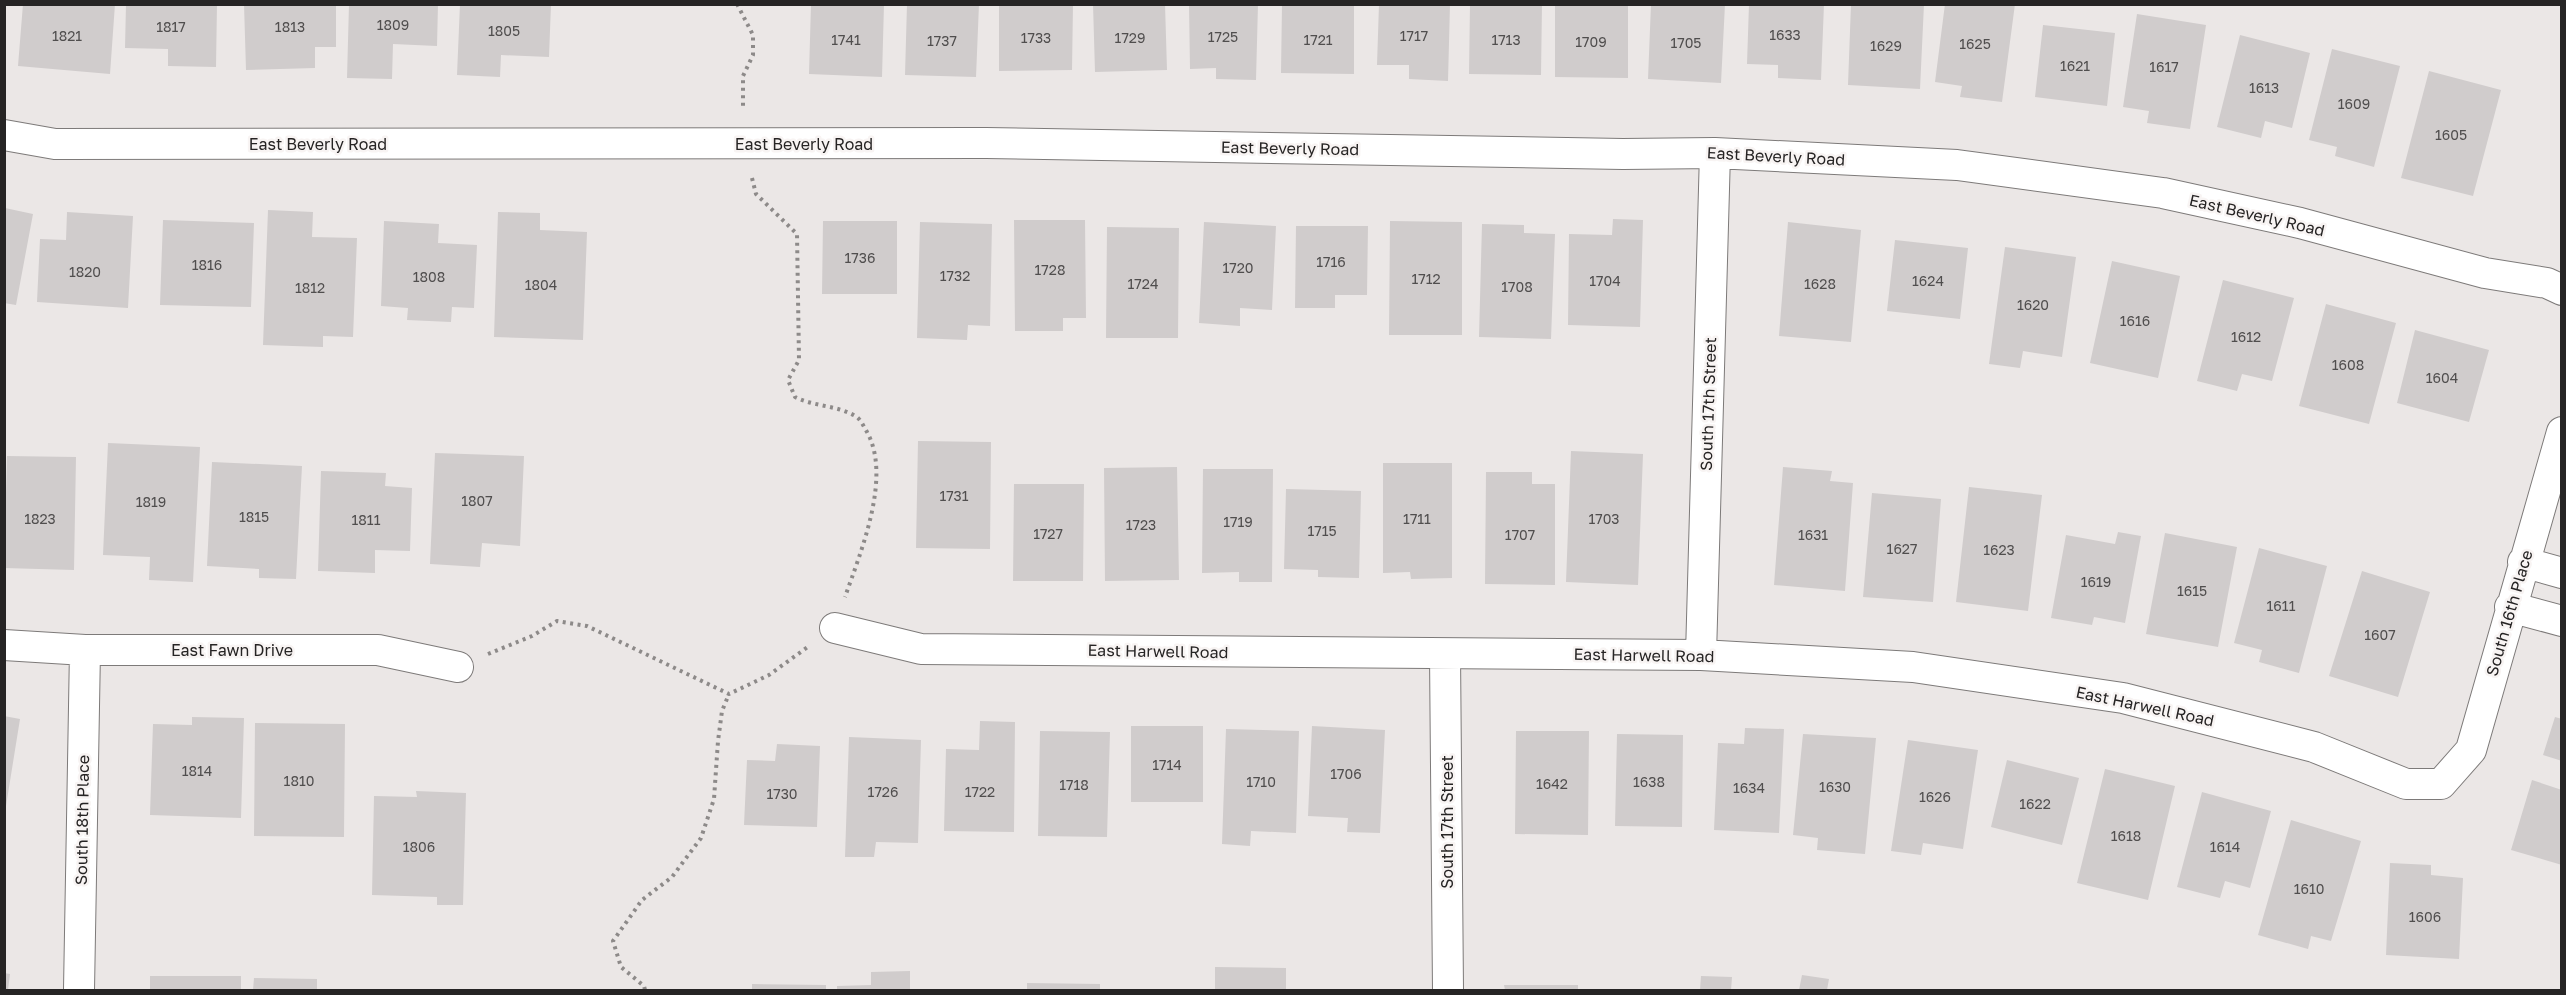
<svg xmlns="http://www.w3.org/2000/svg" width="2566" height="995" font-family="'Golos Text',sans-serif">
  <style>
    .building { fill: #d0cccc }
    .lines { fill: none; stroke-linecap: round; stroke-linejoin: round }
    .street-casing { stroke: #7d7a79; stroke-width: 32 }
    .path { stroke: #8d8a89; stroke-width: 4; stroke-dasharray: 3 4.5; stroke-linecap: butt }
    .street { stroke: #fff; stroke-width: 30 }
    .labels { text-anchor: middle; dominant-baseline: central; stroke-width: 5; stroke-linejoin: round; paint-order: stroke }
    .number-label { font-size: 14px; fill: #504e4e }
    .street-label { font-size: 16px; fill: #262424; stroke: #f8f4f3 }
  </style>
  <rect width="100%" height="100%" fill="#ebe7e6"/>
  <path class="building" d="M23 4H115L110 74 18 66Z
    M126 4H217L216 67 168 66V49L125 48Z
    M244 4H336V47H315V68L246 70Z
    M349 4H438L437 46 393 44 392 79 347 78Z
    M460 4H551L549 57 501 55 500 77 457 75Z
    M811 4H884L882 77 809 74Z
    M907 4H979L976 77 905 75Z
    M999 4H1073L1072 70 999 71Z
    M1093 4H1165L1167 70 1095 72Z
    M1189 4H1258L1256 80 1216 79V68L1190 69Z
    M1282 4H1354V74L1281 73Z
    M1379 4H1450L1448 81 1409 79V65H1377Z
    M1470 4H1542L1541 75 1469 74Z
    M1555 4H1628V78L1555 77Z
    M1651 4H1725L1721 83 1648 79Z
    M1749 4H1824L1821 80 1778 78V65L1747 64Z
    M1851 4H1924L1920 89 1848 85Z
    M1945 4H2015L2002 102 1960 97 1962 86 1935 82Z
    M2137 14 2206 25 2190 129 2147 123 2149 111 2123 107Z
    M2043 25 2115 33 2107 106 2035 97Z
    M2240 35 2310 53 2292 128 2265 121 2261 138 2217 127Z
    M2332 49 2400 66 2374 167 2335 156 2337 147 2309 140Z
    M2429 71 2501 90 2473 196 2401 178Z
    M5 208 33 214 16 305 4 303Z
    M268 210 313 212 312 237 357 238 353 337 323 336V347L263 345Z
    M67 212 133 216 128 308 37 302 40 239 66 240Z
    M498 212 540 213V230L587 232 583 340 494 337Z
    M1613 219 1643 220 1640 327 1568 325 1569 234 1612 235Z
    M163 220 254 223 251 307 160 305Z
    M1014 220H1085L1086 318H1063V331H1015Z
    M384 221 439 224 438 243 477 245 474 308 452 307 451 322 407 320 408 308 381 306Z
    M823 221H897V294H822Z
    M1390 221 1462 222V335H1389Z
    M920 222 992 224 990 326 968 325 967 340 917 338Z
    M1204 222 1276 226 1272 310 1240 308V326L1199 323Z
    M1788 222 1861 230 1851 342 1779 336Z
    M1482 224 1524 225V233L1555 234 1551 339 1479 337Z
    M1296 226H1368L1367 295H1335V308H1295Z
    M1107 227 1179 228 1178 338H1106Z
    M1895 240 1968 248 1960 319 1887 311Z
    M2005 247 2076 257 2062 357 2023 351 2020 368 1989 364Z
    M2112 261 2180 276 2158 378 2090 363Z
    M2223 280 2294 298 2272 381 2242 374 2237 391 2197 381Z
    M2326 304 2396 323 2369 424 2299 406Z
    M2415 330 2489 350 2469 422 2397 403Z
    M918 441 991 442 990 549 916 548Z
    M108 443 200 447 193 582 149 580 150 557 103 555Z
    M1571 451 1643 454 1638 585 1566 582Z
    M435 453 524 456 520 546 482 543 480 567 430 564Z
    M7 456 76 457 74 570 4 568Z
    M212 462 302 466 296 579 259 578V569L207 566Z
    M1383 463H1452V578L1411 579 1410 572 1383 573Z
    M1177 467 1179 580 1105 581 1104 468Z
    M1783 467 1832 471 1830 481 1853 483 1845 591 1774 585Z
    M1203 469H1273L1272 582H1239V572L1202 573Z
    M321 471 386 473 385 486 412 488 410 551 375 550V573L318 571Z
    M1486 472H1532V484H1555V585L1485 584Z
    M1014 484H1084L1083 581H1013Z
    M1969 487 2042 495 2028 611 1956 602Z
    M1286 489 1361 491 1359 578 1318 577V570L1284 569Z
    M1872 493 1941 499 1933 602 1863 597Z
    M2118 532 2141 536 2125 623 2094 617 2092 625 2051 618 2066 535 2115 544Z
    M2165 533 2237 547 2218 647 2146 634Z
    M2259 548 2327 566 2299 673 2259 662 2262 650 2234 643Z
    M2362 571 2430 592 2398 697 2329 676Z
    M4 716 20 719 6 806H4Z
    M192 717 244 718 241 818 150 815 153 724 192 725Z
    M2555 717 2562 719V761L2543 755Z
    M980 721 1015 722 1014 832 944 831 946 749 979 750Z
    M255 723 345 724 344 837 254 836Z
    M1131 726H1203V802H1131Z
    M1312 726 1385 730 1380 833 1347 832 1348 818 1308 816Z
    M1745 728 1784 729 1779 833 1714 830 1718 743 1744 744Z
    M1226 729 1299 731 1296 833 1251 831 1250 846 1222 844Z
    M1040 731 1110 732 1107 837 1038 836Z
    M1516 731H1589L1588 835 1515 834Z
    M1617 734 1683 735 1682 827 1615 826Z
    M1803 734 1876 738 1865 854 1817 850 1818 838 1793 835Z
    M849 737 921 740 918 843 876 842 874 857H845Z
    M1908 740 1978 750 1963 849 1923 843 1921 855 1891 851Z
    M777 744 820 746 817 827 744 825 747 760 775 761Z
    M2007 760 2079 778 2062 845 1991 827Z
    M2105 769 2175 786 2148 900 2077 883Z
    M2532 780 2562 790V865L2511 850Z
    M416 791 466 793 463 905H437V897L372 895 374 796 417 797Z
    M2202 792 2271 811 2250 888 2225 881 2220 898 2177 887Z
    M2291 820 2361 841 2331 941 2311 936 2308 949 2258 935Z
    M2390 863 2431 865V875L2463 878 2459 959 2386 955Z
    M1215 967 1286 968V990H1215Z
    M910 971V990H837V986L871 985V972Z
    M4 973 10 974 8 990H4Z
    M1802 975 1829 979 1827 990H1799Z
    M150 976H241V990H150Z
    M1701 976 1732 977 1731 990H1700Z
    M254 978 317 979V990H253Z
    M1027 983 1100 984V990H1027Z
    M752 984 826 985V990H752Z
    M1504 985H1578V990H1505Z"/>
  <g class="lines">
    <defs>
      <path id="street" d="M4 135 55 144 986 143 1623 154 1715 153 1957 165 2163 193 2300 223 2485 273 2547 283 2562 290
        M2523 562 2562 573
        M2510 607 2562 621
        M835 628 921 649 1701 655 1913 667 2123 698 2314 747 2406 784H2441L2471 750 2562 432
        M4 645 85 650H378L458 667
        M1445 654 1448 990
        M1701 655 1715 153
        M79 990 85 650"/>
    </defs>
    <use href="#street" class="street-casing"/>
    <path class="path" d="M737 4 753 35V55L743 76V109
      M752 178 756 194 797 234 799 360 788 380 795 397C815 407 838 405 857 417 861 420 864 427 867 432 892 477 861 551 845 597
      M488 654 532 636 557 621 587 626 729 694 769 675 809 646
      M645 990 644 986 621 967 613 941 642 900 672 877 701 838 714 799 718 741 722 711 729 694"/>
    <use href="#street" class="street"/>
  </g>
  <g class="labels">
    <g class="number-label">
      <text x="393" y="24">1809</text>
      <text x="171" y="26">1817</text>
      <text x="290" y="26">1813</text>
      <text x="504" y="30">1805</text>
      <text x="1785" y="34">1633</text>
      <text x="67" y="35">1821</text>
      <text x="1414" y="35">1717</text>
      <text x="1223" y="36">1725</text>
      <text x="1036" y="37">1733</text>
      <text x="1130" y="37">1729</text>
      <text x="846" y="39">1741</text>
      <text x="1318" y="39">1721</text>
      <text x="1506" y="39">1713</text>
      <text x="942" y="40">1737</text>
      <text x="1591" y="41">1709</text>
      <text x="1686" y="42">1705</text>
      <text x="1975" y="43">1625</text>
      <text x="1886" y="45">1629</text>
      <text x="2075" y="65">1621</text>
      <text x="2164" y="66">1617</text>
      <text x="2264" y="87">1613</text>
      <text x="2354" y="103">1609</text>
      <text x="2451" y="134">1605</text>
      <text x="860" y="257">1736</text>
      <text x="1331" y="261">1716</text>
      <text x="207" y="264">1816</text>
      <text x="1238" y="267">1720</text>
      <text x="1050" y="269">1728</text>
      <text x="85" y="271">1820</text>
      <text x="955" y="275">1732</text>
      <text x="429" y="276">1808</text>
      <text x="1426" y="278">1712</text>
      <text x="1605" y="280">1704</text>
      <text x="1928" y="280">1624</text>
      <text x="1143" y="283">1724</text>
      <text x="1820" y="283">1628</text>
      <text x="541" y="284">1804</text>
      <text x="1517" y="286">1708</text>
      <text x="310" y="287">1812</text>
      <text x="2033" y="304">1620</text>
      <text x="2135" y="320">1616</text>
      <text x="2246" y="336">1612</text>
      <text x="2348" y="364">1608</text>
      <text x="2442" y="377">1604</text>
      <text x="954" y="495">1731</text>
      <text x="477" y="500">1807</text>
      <text x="151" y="501">1819</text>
      <text x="254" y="516">1815</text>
      <text x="40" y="518">1823</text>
      <text x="1417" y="518">1711</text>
      <text x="1604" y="518">1703</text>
      <text x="366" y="519">1811</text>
      <text x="1238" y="521">1719</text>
      <text x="1141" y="524">1723</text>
      <text x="1322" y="530">1715</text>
      <text x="1048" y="533">1727</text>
      <text x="1520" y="534">1707</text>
      <text x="1813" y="534">1631</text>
      <text x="1902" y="548">1627</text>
      <text x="1999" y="549">1623</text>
      <text x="2096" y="581">1619</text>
      <text x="2192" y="590">1615</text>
      <text x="2281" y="605">1611</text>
      <text x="2380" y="634">1607</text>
      <text x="1167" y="764">1714</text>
      <text x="197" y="770">1814</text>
      <text x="1346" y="773">1706</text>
      <text x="299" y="780">1810</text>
      <text x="1261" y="781">1710</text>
      <text x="1649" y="781">1638</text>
      <text x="1552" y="783">1642</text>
      <text x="1074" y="784">1718</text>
      <text x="1835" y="786">1630</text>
      <text x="1749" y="787">1634</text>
      <text x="883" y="791">1726</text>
      <text x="980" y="791">1722</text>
      <text x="782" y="793">1730</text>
      <text x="1935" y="796">1626</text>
      <text x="2035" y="803">1622</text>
      <text x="2126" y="835">1618</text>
      <text x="419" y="846">1806</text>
      <text x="2225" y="846">1614</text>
      <text x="2309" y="888">1610</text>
      <text x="2425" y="916">1606</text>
    </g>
    <g class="street-label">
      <text x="318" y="144">East Beverly Road</text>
      <text x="804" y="144">East Beverly Road</text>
      <text transform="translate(1290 148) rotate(1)">East Beverly Road</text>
      <text transform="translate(1776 156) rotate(3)">East Beverly Road</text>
      <text transform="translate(2257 215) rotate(13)">East Beverly Road</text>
      <text transform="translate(1708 404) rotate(-88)">South 17th Street</text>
      <text transform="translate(2509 613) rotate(-74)">South 16th Place</text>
      <text x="232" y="650">East Fawn Drive</text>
      <text transform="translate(1158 651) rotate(1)">East Harwell Road</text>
      <text transform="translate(1644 655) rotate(1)">East Harwell Road</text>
      <text transform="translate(2145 706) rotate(12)">East Harwell Road</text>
      <text transform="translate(82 820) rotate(-89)">South 18th Place</text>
      <text transform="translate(1447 822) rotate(-90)">South 17th Street</text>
    </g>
  </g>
  <rect width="2566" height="995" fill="none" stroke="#262424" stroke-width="12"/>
</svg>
